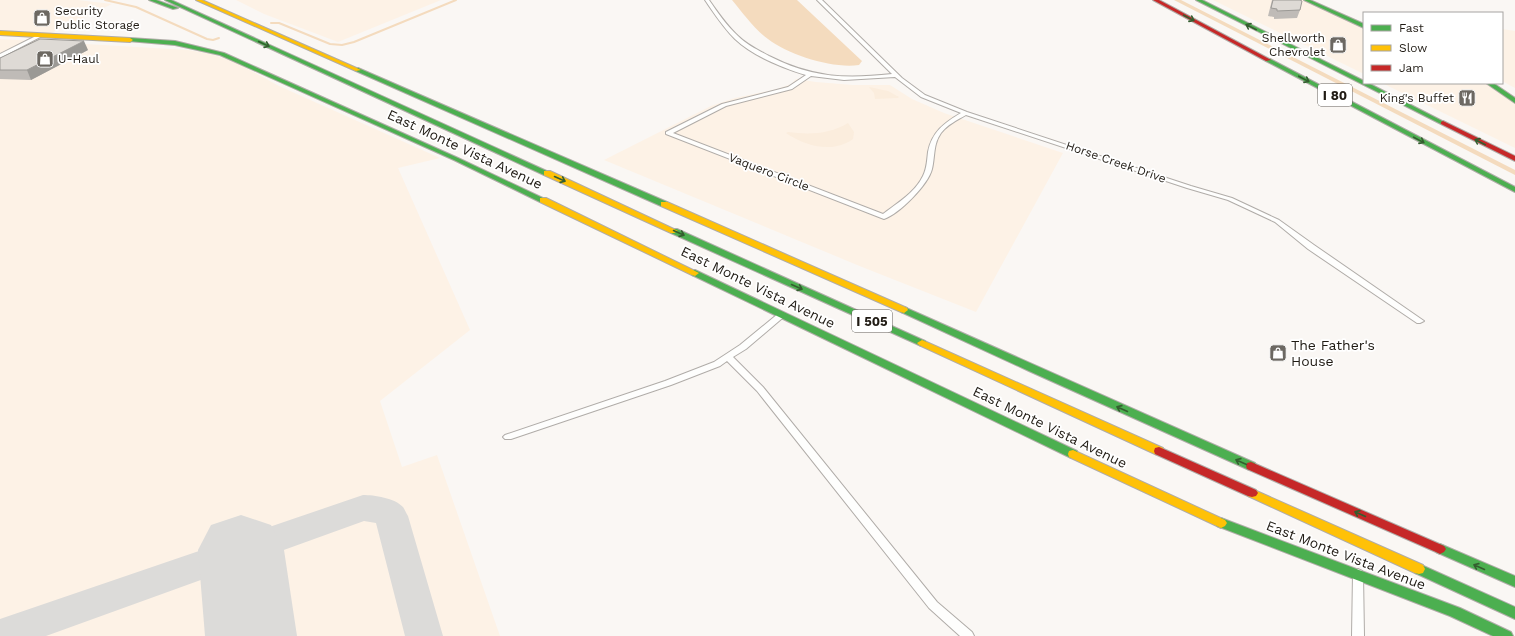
<svg xmlns="http://www.w3.org/2000/svg" width="1515" height="636" font-family="'Work Sans',sans-serif">
  <style>
    .built { fill: #fdf2e6 }
    .green { fill: #fbeddd }
    .water { fill: #f4dbbe }
    .lines { fill: none; stroke-linecap: round; stroke-linejoin: round }
    .stream { stroke: #f4dbbe; stroke-width: 2 }
    .canal { fill: #f4dbbe; fill-rule: evenodd }
    .taxiway { fill: #dcdbd9; fill-rule: evenodd }
    .runway { fill: #dcdbd9; fill-rule: evenodd }
    .street-casing { stroke: #b0aca8; stroke-width: 2 }
    .fast-casing { stroke: #b0aca8; stroke-width: 2 }
    .slow-casing { stroke: #b0aca8; stroke-width: 2 }
    .jam-casing { stroke: #b0aca8; stroke-width: 2 }
    .street { fill: #fefefd; fill-rule: evenodd }
    .fast { fill: #4caf50; fill-rule: evenodd }
    .slow { fill: #ffc107; fill-rule: evenodd }
    .jam { fill: #c62828; fill-rule: evenodd }
    .wall { fill: #bfbbb7 }
    .shaded-wall { fill: #9b9995 }
    .building { fill: #dedad5; stroke: #9b9995 }
    .oneway { stroke: #345e2f }
    .labels { text-anchor: middle; dominant-baseline: central; stroke-width: 3.5; stroke-linejoin: round; paint-order: stroke }
    .far-poi-label { font-size: 12px; fill: #201b14; stroke: #fff; text-anchor: start }
    .far-street-label { font-size: 12px; fill: #201b14; stroke: #fff }
    .shield { fill: #fff; stroke: #635f5a; stroke-width: 1 }
    .shield-label { font-size: 13px; font-weight: bold; fill: #201b14 }
    .street-label { font-size: 14px; fill: #201b14; stroke: #fff }
    .poi-label { font-size: 14px; fill: #201b14; stroke: #fff; text-anchor: start }
  </style>
  <rect width="100%" height="100%" fill="#faf7f4"/>
  <path class="built" d="M0 0H78L112 4 51 33 0 31Z
    M236 0H441L338 42 264 14Z
    M1213 0H1304L1364 26V74Z
    M1502 29 1515 31V88L1502 81Z
    M0 39 188 50 211 54 235 62 279 86 440 158 398 168 470 330 380 401 402 467 437 455 500 636H0Z
    M796 79 816 82 853 85H890L912 99 944 113 1063 153 976 312 862 267 604 160 711 106 735 98 777 89 791 84Z
    M1382 83H1486L1515 103V148Z"/>
  <path class="green" d="M869 87 888 91 899 97 898 98 875 99 874 93Z
    M848 123 854 132 853 139C832 154 805 146 786 133L788 132C809 135 830 134 848 123Z"/>
  <path class="water" d="M732 0H797L862 61 859 65C833 69 789 55 768 39 754 29 743 13 732 0Z"/>
  <g class="lines">
    <path class="stream" d="M105 0 136 7 207 39 213 40 219 38
      M271 23H279L330 44 342 45 354 42 456 0"/>
    <path class="canal" d="M1174 0H1181L1515 170V175Z"/>
    <path class="taxiway" d="M363 495C374 495 395 498 403 507 405 510 406 513 408 516L443 636H405L376 523 364 521 46 636H0V619Z"/>
    <path class="runway" d="M241 515 271 525 284 550 297 636H205L198 550 211 525Z"/>
    <defs>
      <path id="street" d="M705 0H709C718 13 727 26 738 36 747 45 758 50 769 56 812 78 845 79 892 74L817 0H822L902 78 925 95 967 112 1191 186 1232 198 1279 220 1314 245 1424 321 1420 323H1417L1308 249 1275 222 1228 200 1187 188 966 115C957 120 947 125 941 133 933 144 935 157 932 169 928 185 899 214 884 219L666 134V132L722 104 788 87 806 75C783 68 753 56 735 39 723 27 714 13 705 0ZM811 76 844 80 895 77 921 97 961 113C944 123 932 132 928 152 927 160 927 168 923 176 915 193 897 203 883 214L673 133 726 106 792 89Z
        M38 35 42 36 0 58V54Z
        M779 313H782L786 315 746 349 733 357 763 387 937 602 972 632 974 636H960L929 608 757 391 727 361 720 366 671 385 511 439H505L503 437 505 435 665 381 714 362 740 345Z
        M1358 569 1362 571 1363 574 1364 636H1352L1353 574 1354 571Z"/>
      <path id="fast" d="M149 0H156L178 8 173 9Z
        M165 0H171L551 173 550 175H544Z
        M1196 0H1202L1364 81V83H1368L1446 123 1441 124Z
        M1304 0H1310L1364 24V28Z
        M130 38 175 41 224 53 458 158 547 200 543 202H540L454 160 220 55 175 45 128 41V39Z
        M1266 59H1270L1515 187V192L1266 61Z
        M358 68 667 202 668 204 667 206H661L356 71 355 70Z
        M1486 83H1493L1515 98V103Z
        M671 229H677L925 341 927 343 922 346 919 345 671 233 670 231Z
        M695 270 1077 451 1078 454 1077 457 1073 458 1069 457 692 275 691 273 692 271Z
        M904 307 1255 463 1256 466 1255 469 1251 470 1247 469 1029 371 901 312 900 310Z
        M1221 518 1460 608 1511 632 1513 636H1493L1450 616 1217 526 1215 523 1217 520Z
        M1440 544 1515 576V587L1436 552 1434 549 1436 546Z
        M1419 564 1515 607V619L1415 573 1413 569 1415 565Z"/>
      <path id="slow" d="M196 0H202L361 70 356 71Z
        M0 31 130 38 133 40 130 42 0 35Z
        M544 171H550L678 231 674 233H671L544 175Z
        M540 198H546L699 273 695 276 692 275 540 202Z
        M661 202H667L907 308 908 310 904 313 901 312 661 206Z
        M922 340 1163 448 1164 451 1163 454 1159 455 1155 454 919 345 917 343Z
        M1073 450 1225 520 1227 523 1225 526 1221 528 1217 526 1069 457 1068 454 1069 451Z
        M1252 489 1423 565 1425 569 1423 573 1419 574 1415 573 1248 496 1246 493 1248 490Z"/>
      <path id="jam" d="M1153 0H1159L1271 60 1266 61Z
        M1443 121 1515 156V161L1441 124V122Z
        M1159 447 1256 490 1258 493 1256 496 1252 497 1248 496 1155 454 1154 451 1155 448Z
        M1251 462 1444 546 1446 549 1444 552 1440 554 1436 552 1247 469 1246 466 1247 463Z"/>
    </defs>
    <use href="#street" class="street-casing"/>
    <use href="#fast" class="fast-casing"/>
    <use href="#slow" class="slow-casing"/>
    <use href="#jam" class="jam-casing"/>
    <use href="#street" class="street"/>
    <use href="#fast" class="fast"/>
    <use href="#slow" class="slow"/>
    <use href="#jam" class="jam"/>
  </g>
  <path class="wall" d="M1272 0 1300 10 1297 18 1274 19V17L1268 16Z
    M88 50 31 80 0 79V58Z"/>
  <path class="shaded-wall" d="M84 41 88 50 31 80 27 70Z"/>
  <path class="building" d="M1273 0H1300L1302 1 1300 10 1277 11V9L1271 8Z
    M40 39 84 41 27 70H0V58Z"/>
  <defs><path id="oneway-shaft" d="M-6 0H5M1.5-3L5.5 0L1.5 3" fill="none" stroke-width="1.6" stroke-linecap="round" stroke-linejoin="round"/></defs>
  <g class="oneway">
    <use href="#oneway-shaft" transform="translate(1189 18) rotate(28)"/>
    <use href="#oneway-shaft" transform="translate(1251 27) rotate(-153)"/>
    <use href="#oneway-shaft" transform="translate(264 44) rotate(25)"/>
    <use href="#oneway-shaft" transform="translate(1304 79) rotate(28)"/>
    <use href="#oneway-shaft" transform="translate(1419 140) rotate(28)"/>
    <use href="#oneway-shaft" transform="translate(1480 142) rotate(-153)"/>
    <use href="#oneway-shaft" transform="translate(560 179) rotate(24)"/>
    <use href="#oneway-shaft" transform="translate(679 233) rotate(24)"/>
    <use href="#oneway-shaft" transform="translate(797 287) rotate(24)"/>
    <use href="#oneway-shaft" transform="translate(1122 409) rotate(-156)"/>
    <use href="#oneway-shaft" transform="translate(1241 462) rotate(-156)"/>
    <use href="#oneway-shaft" transform="translate(1360 514) rotate(-156)"/>
    <use href="#oneway-shaft" transform="translate(1479 567) rotate(-156)"/>
  </g>
  <defs>
    <symbol id="shop-square" viewBox="-11 -11 22 22"><rect x="-9" y="-9" width="18" height="18" rx="4" fill="#6c6862" stroke="#fff"/><path d="M-5-2.5h2.3a2.7 3.5 0 0 1 5.4 0H5L5.5 6h-11ZM-1.5-2.5h3a1.5 2.3 0 0 0-3 0Z" fill="#fff"/></symbol>
    <symbol id="restaurant-square" viewBox="-11 -11 22 22"><rect x="-9" y="-9" width="18" height="18" rx="4" fill="#6c6862" stroke="#fff"/><path d="M-5-6h1v4h1v-4h1v4h1v-4h1v5L-1.5 .5V6h-2V.5L-5-1ZM5-6V6H3V1.5H1.5Q1.5-4 5-6Z" fill="#fff"/></symbol>
  </defs>
  <g fill-rule="evenodd">
    <use href="#shop-square" x="32" y="8" width="20" height="20"/>
    <use href="#shop-square" x="1328" y="35" width="20" height="20"/>
    <use href="#shop-square" x="35" y="49" width="20" height="20"/>
    <use href="#restaurant-square" x="1457" y="88" width="20" height="20"/>
    <use href="#shop-square" x="1268" y="343" width="20" height="20"/>
  </g>
  <g class="labels">
    <g class="far-poi-label">
      <text x="55" y="11">Security<tspan x="55" dy="14">Public Storage</tspan></text>
      <text x="1325" y="38" text-anchor="end">Shellworth<tspan x="1325" dy="14">Chevrolet</tspan></text>
      <text x="58" y="59">U-Haul</text>
      <text x="1454" y="98" text-anchor="end">King's Buffet</text>
    </g>
    <g class="far-street-label">
      <text transform="translate(1116 162) rotate(19)">Horse Creek Drive</text>
      <text transform="translate(769 172) rotate(21)">Vaquero Circle</text>
    </g>
    <g class="shield">
      <rect x="1318" y="84" width="34" height="22" rx="3"/>
      <rect x="852" y="310" width="40" height="22" rx="3"/>
    </g>
    <g class="shield-label">
      <text x="1335" y="95">I 80</text>
      <text x="872" y="321">I 505</text>
    </g>
    <g class="street-label">
      <text transform="translate(465 149) rotate(25)">East Monte Vista Avenue</text>
      <text transform="translate(758 287) rotate(26)">East Monte Vista Avenue</text>
      <text transform="translate(1050 427) rotate(26)">East Monte Vista Avenue</text>
      <text transform="translate(1346 555) rotate(21)">East Monte Vista Avenue</text>
    </g>
    <g class="poi-label">
      <text x="1291" y="345">The Father's<tspan x="1291" dy="16">House</tspan></text>
    </g>
  </g>
  <rect x="1363" y="12" width="140" height="72" fill="#ffffff" stroke="#a6a4a1"/>
  <rect x="1371" y="25" width="20" height="6" fill="#4caf50" stroke="#a6a4a1"/>
  <text x="1399" y="32" font-size="12" fill="#201b14">Fast</text>
  <rect x="1371" y="45" width="20" height="6" fill="#ffc107" stroke="#a6a4a1"/>
  <text x="1399" y="52" font-size="12" fill="#201b14">Slow</text>
  <rect x="1371" y="65" width="20" height="6" fill="#c62828" stroke="#a6a4a1"/>
  <text x="1399" y="72" font-size="12" fill="#201b14">Jam</text>
</svg>
